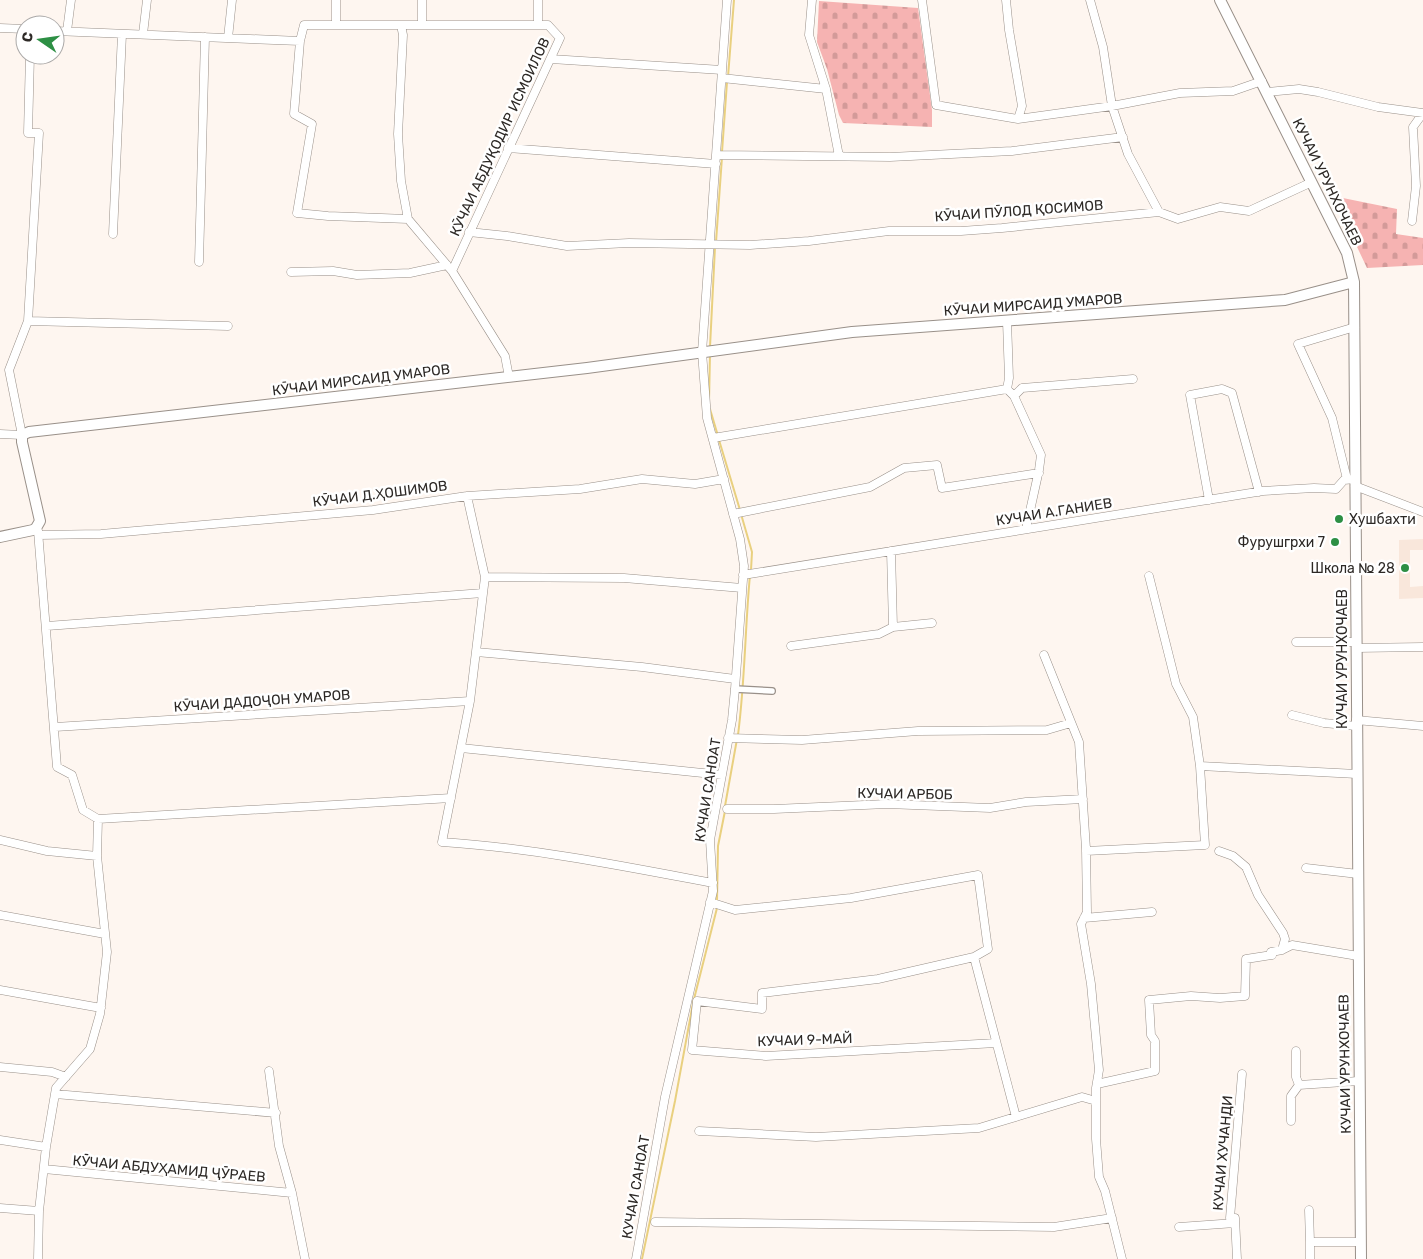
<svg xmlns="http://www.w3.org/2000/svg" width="1423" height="1259" font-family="Rubik,sans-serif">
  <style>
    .built { fill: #f9e7db }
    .cemetery { fill: url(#cemetery-stones) }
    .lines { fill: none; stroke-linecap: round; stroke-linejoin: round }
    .stream { stroke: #e9d07f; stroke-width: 2 }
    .pedestrian-casing { stroke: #999089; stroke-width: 8 }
    .minor-casing { stroke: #999089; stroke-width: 9 }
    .tertiary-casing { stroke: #999089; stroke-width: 12 }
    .pedestrian { stroke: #fff; stroke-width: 5.5 }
    .minor { stroke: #fff; stroke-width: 8 }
    .tertiary { stroke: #fff; stroke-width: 10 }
    .poi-dot { fill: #2d8f44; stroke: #fff; stroke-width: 2 }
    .labels { text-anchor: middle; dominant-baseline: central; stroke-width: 5; stroke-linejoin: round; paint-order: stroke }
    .street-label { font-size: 14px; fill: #2d2926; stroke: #fff }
    .poi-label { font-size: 14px; fill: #2d2926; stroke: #fff; text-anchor: end }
  </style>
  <defs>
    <pattern id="cemetery-stones" width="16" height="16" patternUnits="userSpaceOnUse" patternTransform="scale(1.25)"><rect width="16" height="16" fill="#f6b3b2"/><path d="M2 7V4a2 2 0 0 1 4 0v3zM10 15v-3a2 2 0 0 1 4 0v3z" fill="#d39a99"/></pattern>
  </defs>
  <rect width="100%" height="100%" fill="#fef6f0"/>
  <path class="built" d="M1423 539V550H1410V587L1423 586V598L1399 599V540Z"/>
  <path class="cemetery" d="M819 1 918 8 932 110V127L843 123 839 115 827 69 817 42Z
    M1333 196 1397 209 1396 234 1423 238V265L1367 268Z"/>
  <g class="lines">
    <path class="stream" d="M728 77 734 0
      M722 152 727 82
      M716 242 722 157
      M710 347 715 247
      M709 402 710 354
      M710 409 718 436
      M719 440 740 510
      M741 514 752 552 751 570
      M738 735C745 682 745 628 750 575
      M725 806 737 739
      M717 901 718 846 725 811
      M642 1259 675 1101 693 1003 717 908"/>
    <defs>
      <path id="pedestrian" d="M735 689 772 691"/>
      <path id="minor" d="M812 0 809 35 826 89 839 156
        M922 0 936 105 1018 119 1112 106 1180 93 1233 91 1262 81
        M1006 0 1009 30 1022 106 1018 119
        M1090 0 1103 47 1112 106 1128 154 1159 212
        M336 25V0
        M401 25 403 35 398 134 401 181 408 219
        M422 25V0
        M538 25V0
        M0 28 25 29
        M55 31 300 41
        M67 31 71 0
        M143 34 147 0
        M228 38 232 0
        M551 59 722 70
        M722 78 826 89
        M1268 92 1299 89 1318 92 1378 107 1423 113 1413 127 1416 186 1412 221
        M508 148 716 164
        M716 155 890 157 1012 151 1123 137
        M469 232 507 236 567 246 629 243 750 245 809 241 889 231H961L1002 228 1159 212 1178 219 1220 207 1249 211 1312 182
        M113 234 122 34
        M199 262 205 37
        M452 271 560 38 548 25H304L300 41 294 114 312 124 297 213 328 216 408 219 452 271 505 356 509 377
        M291 272 333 271 357 275 410 273 447 265
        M28 321 228 326
        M1007 321 1009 378 1007 389
        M1014 396 1022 388 1133 379
        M0 434 22 435 9 370 28 321 39 133H28L30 55
        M713 438 1007 389 1014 396 1041 455 1039 470 1026 529
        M1347 479 1332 418 1298 344 1355 327
        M1355 486 1423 512
        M467 496 485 577 470 701 442 842C533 848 623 866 713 883
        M1209 500 1190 395 1222 389 1232 393 1259 492
        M733 514 870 487 904 468 937 465 942 488 1039 473
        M38 531 57 767 72 775 83 810 98 819
        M39 535 101 534 373 510 467 496 580 489 642 479 695 484 724 479
        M891 551 893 627 932 623
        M743 575 1263 491 1314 488 1336 489 1344 480 1355 479
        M485 577 624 578 742 588
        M47 626 483 593
        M1296 642H1356
        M791 646 879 634 893 627
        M1356 648 1423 647
        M476 652 642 667 735 679
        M1044 655 1079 742 1086 849 1087 912 1081 924 1091 984 1099 1070 1096 1088V1139L1099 1177 1105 1191 1122 1259
        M1292 715 1324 723 1356 726
        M1356 720 1423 726
        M55 727 470 701
        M728 738 802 740 918 731 1047 730 1071 723
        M461 748 722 775
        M1200 766 1357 774
        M727 809H774L887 804 990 808 1026 802 1083 799
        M98 819 451 798
        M0 840 47 851 97 856
        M1086 851 1205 845 1200 766 1193 717 1176 684 1149 576
        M1219 851 1233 856 1246 867 1258 895 1283 933 1285 939 1282 950
        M1306 868 1358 874
        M710 902 735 910 851 898 978 875 988 949 974 957 878 979 762 993V1009L697 1001 692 1050 766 1056 996 1043
        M0 915 105 934
        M1084 918 1152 912
        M974 957 1016 1117
        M0 990 101 1008
        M1296 1051V1077L1299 1085 1359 1081
        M0 1067 52 1072 66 1077
        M269 1071 279 1146 292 1193 305 1259
        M1097 1084 1155 1071V1041L1151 1035 1149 1000 1191 996 1220 998 1245 996 1246 959 1272 955 1271 952 1282 950 1292 945 1358 956
        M55 1094 276 1113
        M1291 1121V1096L1299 1085
        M699 1131 816 1137 979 1128 1082 1097 1096 1101
        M0 1140 46 1147
        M44 1169 292 1193
        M0 1208 39 1211
        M1309 1210 1310 1242
        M655 1222 1054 1227 1112 1218
        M1179 1227 1235 1223
        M38 1259 39 1211 46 1147 56 1088 90 1049 100 1014 107 952 97 856 98 819
        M636 1259 665 1097 713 891 710 840 732 720 735 689 744 566 740 539 707 418 702 352 727 0
        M1237 1259 1235 1218H1230L1242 1074
        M1310 1259V1242H1361"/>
      <path id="tertiary" d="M1220 0 1347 253 1354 282 1361 1259
        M0 537 33 530 36 528 40 521 22 442V435L29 432 587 368 852 332 1285 300 1354 282"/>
    </defs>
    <use href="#pedestrian" class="pedestrian-casing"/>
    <use href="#minor" class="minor-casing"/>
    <use href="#tertiary" class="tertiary-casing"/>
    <use href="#pedestrian" class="pedestrian"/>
    <use href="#minor" class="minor"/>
    <use href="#tertiary" class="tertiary"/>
  </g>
  <g class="poi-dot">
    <circle cx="1339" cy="519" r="5"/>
    <circle cx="1335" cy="542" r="5"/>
    <circle cx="1405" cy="568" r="5"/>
  </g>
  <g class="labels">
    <g class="street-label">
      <text transform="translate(500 137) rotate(-65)">КӮЧАИ АБДУҚОДИР ИСМОИЛОВ</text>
      <text transform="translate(1327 182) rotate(64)">КУЧАИ УРУНХОЧАЕВ</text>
      <text transform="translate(1019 211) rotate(-4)">КӮЧАИ ПӮЛОД ҚОСИМОВ</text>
      <text transform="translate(1033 305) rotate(-4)">КӮЧАИ МИРСАИД УМАРОВ</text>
      <text transform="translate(361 380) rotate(-7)">КӮЧАИ МИРСАИД УМАРОВ</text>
      <text transform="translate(380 494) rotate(-7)">КӮЧАИ Д.ҲОШИМОВ</text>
      <text transform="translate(1054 512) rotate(-9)">КУЧАИ А.ГАНИЕВ</text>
      <text transform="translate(1342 659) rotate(-90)">КУЧАИ УРУНХОЧАЕВ</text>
      <text transform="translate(262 701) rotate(-4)">КӮЧАИ ДАДОҶОН УМАРОВ</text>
      <text transform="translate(708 790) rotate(-81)">КУЧАИ САНОАТ</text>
      <text transform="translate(905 794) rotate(1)">КУЧАИ АРБОБ</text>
      <text transform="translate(805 1040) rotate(-2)">КУЧАИ 9-МАЙ</text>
      <text transform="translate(1345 1064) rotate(-91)">КУЧАИ УРУНХОЧАЕВ</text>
      <text transform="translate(1223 1153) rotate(-85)">КУЧАИ ХУЧАНДИ</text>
      <text transform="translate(169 1169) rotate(5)">КӮЧАИ АБДУҲАМИД ҶӮРАЕВ</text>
      <text transform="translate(636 1187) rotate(-80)">КУЧАИ САНОАТ</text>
    </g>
    <g class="poi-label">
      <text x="1349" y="519" text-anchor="start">Хушбахти</text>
      <text x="1325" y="542">Фурушгрхи 7</text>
      <text x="1395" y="568">Школа № 28</text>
    </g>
  </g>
  <g transform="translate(40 40) rotate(283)"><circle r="24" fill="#ffffff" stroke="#aba9a8"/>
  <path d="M0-4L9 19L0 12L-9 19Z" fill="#2d8f44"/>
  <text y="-8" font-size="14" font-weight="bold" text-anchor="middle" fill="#2d2926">С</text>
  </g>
</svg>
